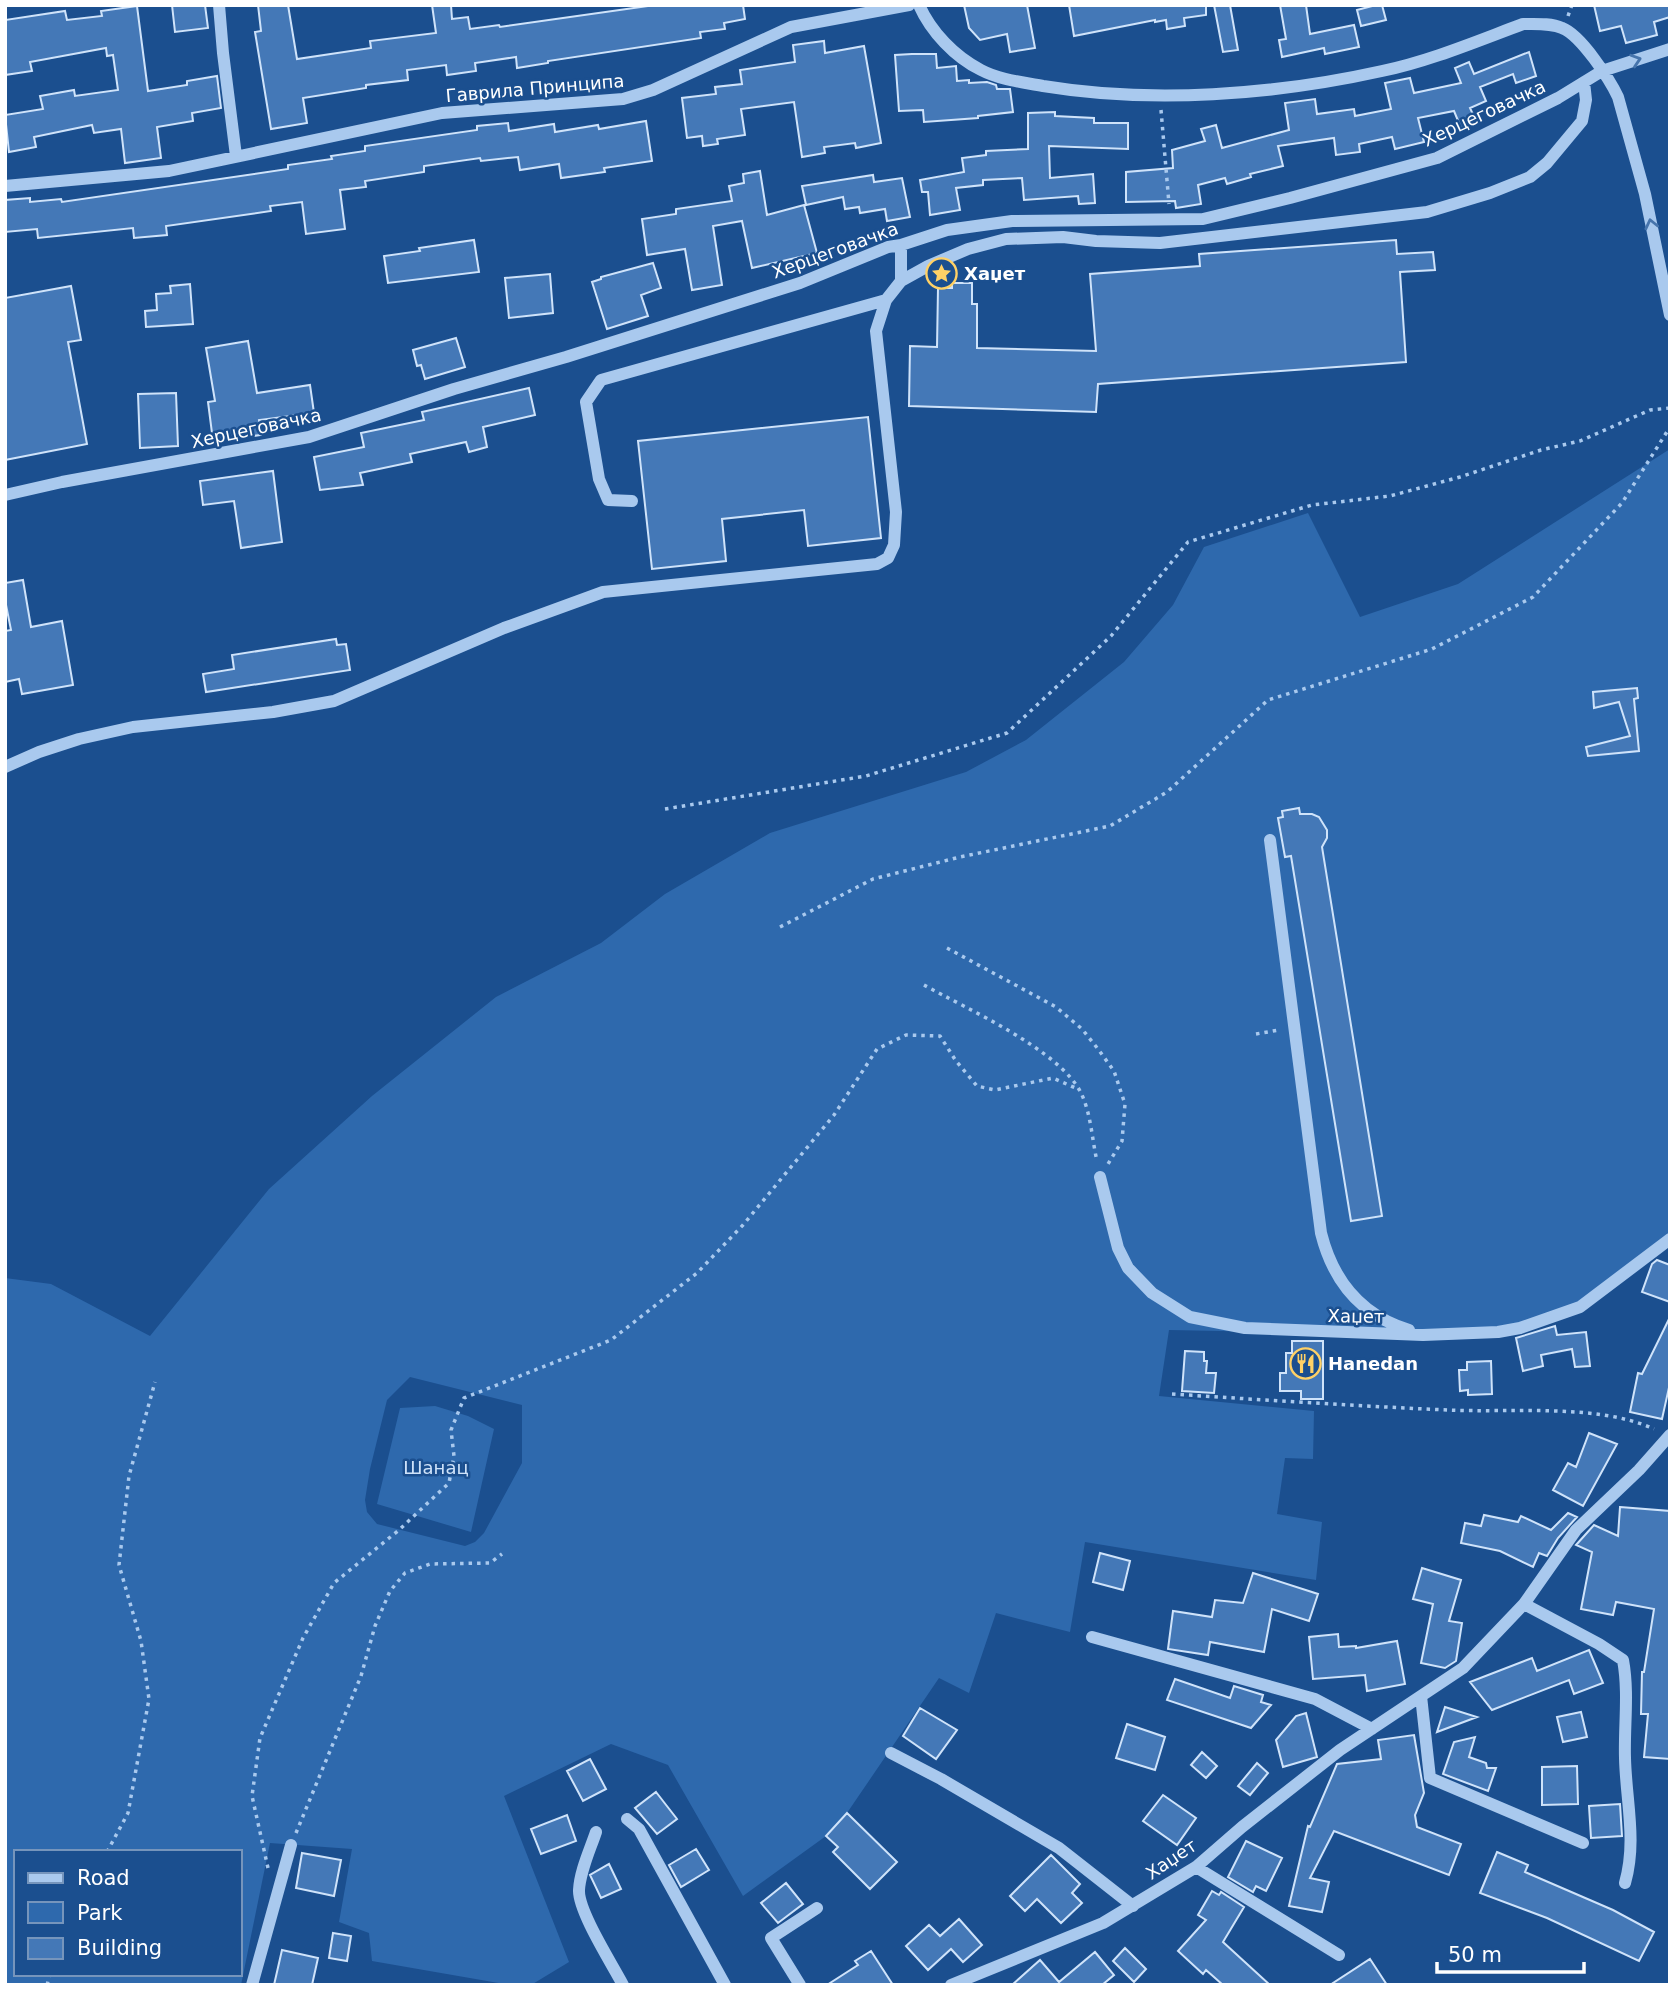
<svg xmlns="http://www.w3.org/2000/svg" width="1675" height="1990" font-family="'DejaVu Sans',sans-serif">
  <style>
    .green { fill: #2e69ad; fill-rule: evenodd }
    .building { fill: #4478b7; stroke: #cfe3fa; stroke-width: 2 }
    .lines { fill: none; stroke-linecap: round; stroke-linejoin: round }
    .path { stroke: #a9c9ee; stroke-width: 3.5; stroke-dasharray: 3.5 5; stroke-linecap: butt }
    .minor { stroke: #a9c9ee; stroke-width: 12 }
    .oneway { stroke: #4674ac }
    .labels { text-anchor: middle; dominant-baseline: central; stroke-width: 5; stroke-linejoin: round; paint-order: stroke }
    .street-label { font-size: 18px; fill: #fff; stroke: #1b4f8f }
    .poi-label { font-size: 18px; font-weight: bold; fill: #fff; stroke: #1b4f8f; text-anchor: start }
    .park-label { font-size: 18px; fill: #cfe3fa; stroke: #1b4f8f }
  </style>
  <rect width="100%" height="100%" fill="#1b4f8f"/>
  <path class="green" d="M1670 449V1239L1580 1307 1539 1323 1423 1335 1169 1330 1159 1396 1314 1411 1313 1459 1285 1458 1277 1514 1322 1522 1316 1580 1085 1542 1070 1632 996 1613 969 1693 939 1678 847 1813 826 1836 743 1896 668 1765 611 1744 504 1796 569 1962 531 1985H510L372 1961 369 1933 339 1922 352 1849 270 1843 241 1985H5V1278L51 1284 150 1336 269 1189 372 1096 496 997 601 943 665 894 770 833 966 772 1026 740 1124 662 1173 605 1204 547 1308 513 1360 617 1458 584ZM410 1377 522 1405V1463L484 1533 475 1542 465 1546 377 1524 367 1512 365 1500 370 1469 387 1400ZM16 1852H240V1974H16Z
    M435 1406 468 1416 494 1429 471 1532 377 1504 400 1408Z"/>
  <path class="building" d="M172 5H205L208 28 175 32Z
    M258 5H288L297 59 371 48 370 41 436 33 432 5H451L452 19 468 17 470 29 499 25 500 27 655 5H743L745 19 724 23 725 29 700 32 701 38 548 61V63L517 68 516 57 475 63 476 71 447 75 446 65 407 70 408 80 366 85V88L303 98 307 123 271 129 255 32 261 31Z
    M964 5H1027L1035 48 1010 52 1007 34 980 40 969 28Z
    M1069 5H1206V15L1184 18 1185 26 1167 29 1166 20 1155 22V20L1074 36Z
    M1214 5H1230L1238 50 1223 52Z
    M1280 5H1306L1310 34 1354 25 1359 47 1325 54 1324 48 1282 57 1279 40 1286 39Z
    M1376 5H1382L1386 20 1361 26 1357 10Z
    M1594 5H1670V17L1654 22 1657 35 1626 43 1621 26 1600 31Z
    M137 6 148 91 187 85V81L217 76 221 108 192 113 193 121 157 127 161 158 125 163 121 129 94 133 92 125 34 137 36 147 9 152 5 115 43 109 40 96 74 90 75 96 118 90 113 55 107 56 106 48 30 62 32 71 5 75V20L65 11 67 20 102 16 101 11Z
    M824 41 825 53 864 46 881 143 856 148 855 143 824 147 825 153 802 157 794 102 741 109 745 135 717 139 718 144 703 146 702 136 687 138 682 98 716 94 715 87 742 84 740 70 795 62 793 45Z
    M1529 52 1536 76 1516 83 1513 74 1480 87 1486 101 1470 108 1476 121 1461 128 1454 111 1418 118 1424 142 1395 149 1392 137 1359 144 1360 152 1336 155 1334 138 1278 146 1283 166 1250 174 1251 177 1227 184 1225 178 1198 185 1201 204 1176 208 1175 201 1126 202V172L1173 168 1172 150 1205 141 1201 129 1216 125 1222 148 1289 130 1285 103 1315 99 1317 114 1354 109 1355 116 1391 109 1385 83 1410 78 1414 93 1461 83 1455 68 1469 62 1474 74Z
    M912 54H936L937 68 956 66 957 81 969 80V83L987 82 996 85 997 89H1010L1013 112 978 116V118L924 122 923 110 899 111 895 55Z
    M1055 112V116L1094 118V123H1128V149L1049 146 1050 178 1093 174 1095 203 1079 204 1078 196 1024 200 1022 178 983 180V185L956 188 960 210 930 215 928 192H922L920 180 964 172 962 158 986 155V151L1028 149V113Z
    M646 121 652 161 604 168 605 172 561 178 559 164 520 170 518 157 481 161 480 158 424 166V172L365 181 366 187 340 190 345 229 306 234 302 202 270 206 271 211 166 226 167 235 134 238 133 228 38 238 37 229 5 232V200L30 198V202L61 199 62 202 288 169V165L332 159 331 156 365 151V146L477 130V126L508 123 509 131 554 124 555 132 598 125 599 129Z
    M760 171 767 215 804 205 817 253 752 268 742 221 713 226 722 285 692 290 685 249 647 255 642 219 676 214V209L732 201 729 186 744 183 743 174Z
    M873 175 874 182 902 178 910 217 887 221 885 209 860 213 859 207 845 209 843 197 806 205 802 186Z
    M474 240 479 272 388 283 384 256 420 251 419 248Z
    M1396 240 1397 254 1433 252 1435 270 1400 272 1406 362 1098 384 1096 412 909 406 910 346 937 347 938 288H952V283H972V304H977V348L1096 351 1090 274 1200 266 1199 254Z
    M653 263 661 288 641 295 648 316 607 329 592 282 601 279V277Z
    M550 274 553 313 509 318 505 278Z
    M190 284 193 324 146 327 145 311 157 310 156 294 171 293 170 286Z
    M71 286 81 340 68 342 87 444 5 460V298Z
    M456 338 465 367 425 379 421 365 417 366 413 350Z
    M248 341 257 393 310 385 314 413 259 420 261 435 213 441 208 402 215 401 206 348Z
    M529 388 535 415 483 427 487 447 469 452 466 442 410 454 412 462 360 473 363 485 320 490 314 457 364 447 361 433 424 420 422 412Z
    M176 393 178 446 140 448 138 394Z
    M868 417 881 538 808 546 804 510 722 519 726 561 652 569 638 441Z
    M273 471 282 542 241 548 234 501 203 505 200 481Z
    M23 580 31 627 62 621 73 685 22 694 19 679 5 682V631L11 630 5 600V583Z
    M336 639 337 645 346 644 350 670 206 692 203 674 234 669 232 655Z
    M1637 688 1638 698 1634 699 1639 751 1588 756 1586 747 1630 736 1619 702 1594 708 1593 692Z
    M1299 808 1300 814H1312L1319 817 1327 830V838L1322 847 1382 1216 1351 1221 1291 856 1285 857 1278 818 1283 817 1282 811Z
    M1657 1260 1670 1265V1302L1642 1292 1652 1264Z
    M1670 1317V1383L1662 1419 1630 1412 1638 1373 1642 1374Z
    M1555 1326 1557 1335 1586 1332 1590 1366 1575 1367 1572 1349 1541 1355 1543 1366 1523 1371 1516 1338Z
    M1292 1341H1323V1399H1301V1391H1280V1373H1286V1353H1292Z
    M1185 1351 1204 1352V1361H1207L1206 1373H1216L1214 1393 1182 1391Z
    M1491 1361 1492 1394 1468 1395V1390L1460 1391 1459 1370H1467V1362Z
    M1589 1433 1617 1444 1583 1506 1553 1490 1568 1463 1576 1467Z
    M1620 1507 1670 1511V1759L1644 1757 1648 1714H1641L1642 1672H1644L1654 1609 1616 1602 1613 1615 1581 1609 1592 1552 1576 1545 1594 1525 1618 1536Z
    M1568 1513 1577 1517 1558 1538 1547 1556 1539 1553 1533 1567 1500 1551 1461 1543 1465 1523 1481 1526 1484 1515 1518 1522 1521 1516 1551 1530Z
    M1100 1553 1130 1561 1123 1590 1093 1582Z
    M1422 1568 1461 1580 1449 1621 1462 1623 1456 1661 1445 1668 1421 1663 1433 1604 1413 1599Z
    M1253 1573 1318 1594 1309 1621 1272 1609 1264 1652 1210 1642 1208 1655 1168 1649 1173 1611 1212 1617 1215 1600 1243 1603Z
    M1338 1634 1339 1647 1356 1646V1648L1397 1641 1405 1684 1367 1691 1365 1675 1313 1679 1309 1637Z
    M1589 1650 1603 1683 1574 1694 1569 1680 1492 1710 1470 1682 1532 1658 1537 1671Z
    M1175 1679 1230 1698 1234 1686 1263 1695 1261 1702 1271 1705 1251 1728 1167 1700Z
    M1445 1707 1477 1717 1437 1732Z
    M920 1708 957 1730 936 1759 903 1736Z
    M1581 1712 1587 1737 1563 1742 1557 1717Z
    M1306 1713 1317 1757 1283 1767 1276 1740 1296 1716Z
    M1127 1724 1165 1737 1155 1770 1116 1758Z
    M1414 1735 1424 1793 1415 1815 1417 1827 1461 1844 1449 1875 1334 1831 1310 1878 1329 1882 1322 1912 1289 1906 1308 1826 1310 1827 1337 1764 1381 1759 1378 1740Z
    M1475 1737 1469 1757 1486 1763 1487 1768H1496L1488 1791 1443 1774 1454 1742Z
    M1202 1752 1217 1766 1206 1778 1191 1765Z
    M590 1759 606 1789 583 1801 567 1771Z
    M1257 1763 1268 1773 1250 1795 1238 1786Z
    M1577 1766 1578 1804 1542 1805V1767Z
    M656 1792 677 1819 657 1834 635 1808Z
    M1163 1795 1196 1818 1177 1845 1143 1821Z
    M1620 1804 1622 1836 1591 1838 1589 1806Z
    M847 1813 897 1862 870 1889 833 1852 838 1847 826 1836Z
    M567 1815 576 1841 541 1854 531 1829Z
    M1246 1841 1282 1858 1266 1891 1256 1886 1253 1892 1228 1877Z
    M696 1849 709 1870 681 1887 669 1865Z
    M1497 1852 1528 1865 1525 1872 1613 1910 1654 1932 1639 1961 1547 1918 1480 1893Z
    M302 1853 341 1860 334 1896 296 1888Z
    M1051 1855 1080 1884 1072 1893 1082 1903 1061 1923 1037 1899 1025 1911 1010 1896Z
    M609 1864 621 1889 601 1898 590 1875Z
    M786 1883 803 1904 778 1923 761 1903Z
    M1212 1891 1219 1895 1221 1892 1244 1907 1223 1942 1270 1985H1223L1206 1970 1203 1974 1178 1951 1206 1920 1198 1915Z
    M959 1919 982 1945 963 1962 951 1949 928 1970 906 1946 929 1925 940 1936Z
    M333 1933 351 1936 347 1961 329 1958Z
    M1125 1948 1146 1969 1134 1982 1113 1961Z
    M282 1950 318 1958 312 1985H274Z
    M871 1951 893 1985H827L858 1965 855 1961Z
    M1095 1952 1114 1975 1102 1985H1012L1040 1960 1059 1982Z
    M1370 1959 1387 1985H1330Z"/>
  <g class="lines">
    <path class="path" d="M1568 16 1572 5
      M1161 110 1169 204
      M665 809 866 776 1007 733 1111 636 1188 542 1312 505 1390 496 1460 477 1541 450 1580 441 1650 410 1670 408
      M780 927 873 879 960 857 1110 826 1167 792 1268 700 1432 649 1533 597 1622 503 1670 427
      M947 948 1056 1007 1082 1029 1098 1049 1114 1071 1125 1104 1122 1141 1108 1164
      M924 985C967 1009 1060 1050 1081 1093 1091 1113 1092 1140 1097 1161
      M1256 1034 1279 1030
      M1172 1394C1264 1400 1356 1406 1448 1410 1511 1413 1597 1403 1654 1429
      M296 1833 361 1676 375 1626 390 1591 405 1573 430 1564 490 1563 502 1554
      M107 1852 128 1813 149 1699 141 1641 119 1565 129 1476 155 1382
      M268 1868 252 1796 260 1738 303 1638 334 1583 399 1530 449 1483 454 1456 451 1430 464 1398 611 1340 697 1273 743 1225 834 1115 877 1049 906 1035 940 1036 956 1061 977 1086 995 1090 1053 1078 1080 1090
      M47 1985 50 1974"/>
    <path class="minor" d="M219 5 223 53 236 156
      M919 5C931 32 955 57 981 70 1000 80 1022 82 1043 86 1152 104 1274 95 1382 71 1430 61 1477 41 1523 24 1536 24 1551 23 1562 28 1581 35 1610 80 1618 97L1645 194 1670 315
      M5 186 169 171 442 113 623 99 653 90 791 27 909 5
      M901 281 928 266 968 249 1006 239 1063 237 1096 241 1160 243 1427 212 1490 193 1530 177 1547 163 1582 121 1586 100 1584 82
      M5 495 62 482 309 437 454 389 566 357 800 283 888 247 901 245 947 230 1012 221 1203 219 1290 198 1437 158 1558 98 1602 71 1670 49
      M632 501 608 500 599 479 586 402 601 380 886 300 901 281V245
      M5 767 39 752 79 739 133 727 273 712 334 701 504 628 603 592 877 564 888 558 894 545 896 512 876 331 886 300
      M1270 840 1321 1233C1333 1281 1360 1315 1409 1330
      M1100 1177 1118 1248 1128 1268 1152 1293 1190 1317 1245 1328 1423 1335 1498 1332 1520 1328 1580 1307 1670 1239
      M1524 1604 1599 1644 1623 1660C1629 1693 1624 1725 1625 1758 1626 1801 1637 1841 1625 1883
      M1092 1637 1315 1699 1372 1729
      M1421 1696 1430 1778 1583 1843
      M891 1753 941 1779 1059 1848 1133 1906
      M627 1819 639 1829 725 1985
      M596 1832C590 1850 580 1871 579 1890 578 1911 612 1964 623 1985
      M1196 1867 1339 1955
      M252 1985 291 1845
      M800 1985 771 1938 817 1908
      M951 1985 1103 1923 1196 1867 1242 1827 1340 1750 1463 1668 1524 1604 1576 1530 1639 1470 1670 1435"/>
  </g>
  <defs><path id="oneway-chevron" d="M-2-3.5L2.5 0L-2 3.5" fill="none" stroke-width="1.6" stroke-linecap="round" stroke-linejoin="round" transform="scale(1.75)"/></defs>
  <g class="oneway">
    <use href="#oneway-chevron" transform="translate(1636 60) rotate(-18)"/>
    <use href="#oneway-chevron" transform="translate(1651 224) rotate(-103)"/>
  </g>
  <defs>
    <symbol id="sight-ring" viewBox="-11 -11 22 22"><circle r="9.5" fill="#1b4f8f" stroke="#ffd166" stroke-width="1.5"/><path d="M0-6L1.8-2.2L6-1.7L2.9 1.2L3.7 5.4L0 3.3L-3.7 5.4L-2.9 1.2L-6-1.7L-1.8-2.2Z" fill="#ffd166"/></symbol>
    <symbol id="restaurant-ring" viewBox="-11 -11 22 22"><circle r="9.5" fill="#1b4f8f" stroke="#ffd166" stroke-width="1.5"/><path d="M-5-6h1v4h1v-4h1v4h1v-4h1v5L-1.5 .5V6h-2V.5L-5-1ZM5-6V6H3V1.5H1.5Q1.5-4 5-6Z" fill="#ffd166"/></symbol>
  </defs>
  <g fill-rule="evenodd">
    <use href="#sight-ring" x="924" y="256" width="35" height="35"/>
    <use href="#restaurant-ring" x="1288" y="1346" width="35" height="35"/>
  </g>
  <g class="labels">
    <g class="street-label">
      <text transform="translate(535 88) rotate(-5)">Гаврила Принципа</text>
      <text transform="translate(1484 113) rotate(-25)">Херцеговачка</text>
      <text transform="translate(835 250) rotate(-20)">Херцеговачка</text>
      <text transform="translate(256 428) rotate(-12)">Херцеговачка</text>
      <text transform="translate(1356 1316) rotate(1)">Хаџет</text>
      <text transform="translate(1171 1859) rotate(-34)">Хаџет</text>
    </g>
    <g class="poi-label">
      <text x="964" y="273">Хаџет</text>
      <text x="1328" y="1363">Hanedan</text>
    </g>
    <g class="park-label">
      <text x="436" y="1467">Шанац</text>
    </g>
  </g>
  <rect width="1675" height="1990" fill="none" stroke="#ffffff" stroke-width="14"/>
  <rect x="14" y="1850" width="228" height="126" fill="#1b4f8f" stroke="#7695bc" stroke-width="2"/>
  <rect x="28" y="1873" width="35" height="10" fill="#a9c9ee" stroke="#7695bc" stroke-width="2"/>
  <text x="77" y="1885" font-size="21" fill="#ffffff">Road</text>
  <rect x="28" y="1902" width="35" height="21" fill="#2e69ad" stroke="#7695bc" stroke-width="2"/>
  <text x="77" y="1920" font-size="21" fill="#ffffff">Park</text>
  <rect x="28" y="1938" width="35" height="21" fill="#4478b7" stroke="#7695bc" stroke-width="2"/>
  <text x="77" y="1955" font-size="21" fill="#ffffff">Building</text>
  <path d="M1437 1962v10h147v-10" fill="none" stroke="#ffffff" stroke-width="3.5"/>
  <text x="1448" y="1962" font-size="21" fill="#ffffff" stroke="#1b4f8f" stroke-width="5" paint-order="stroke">50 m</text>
</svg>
